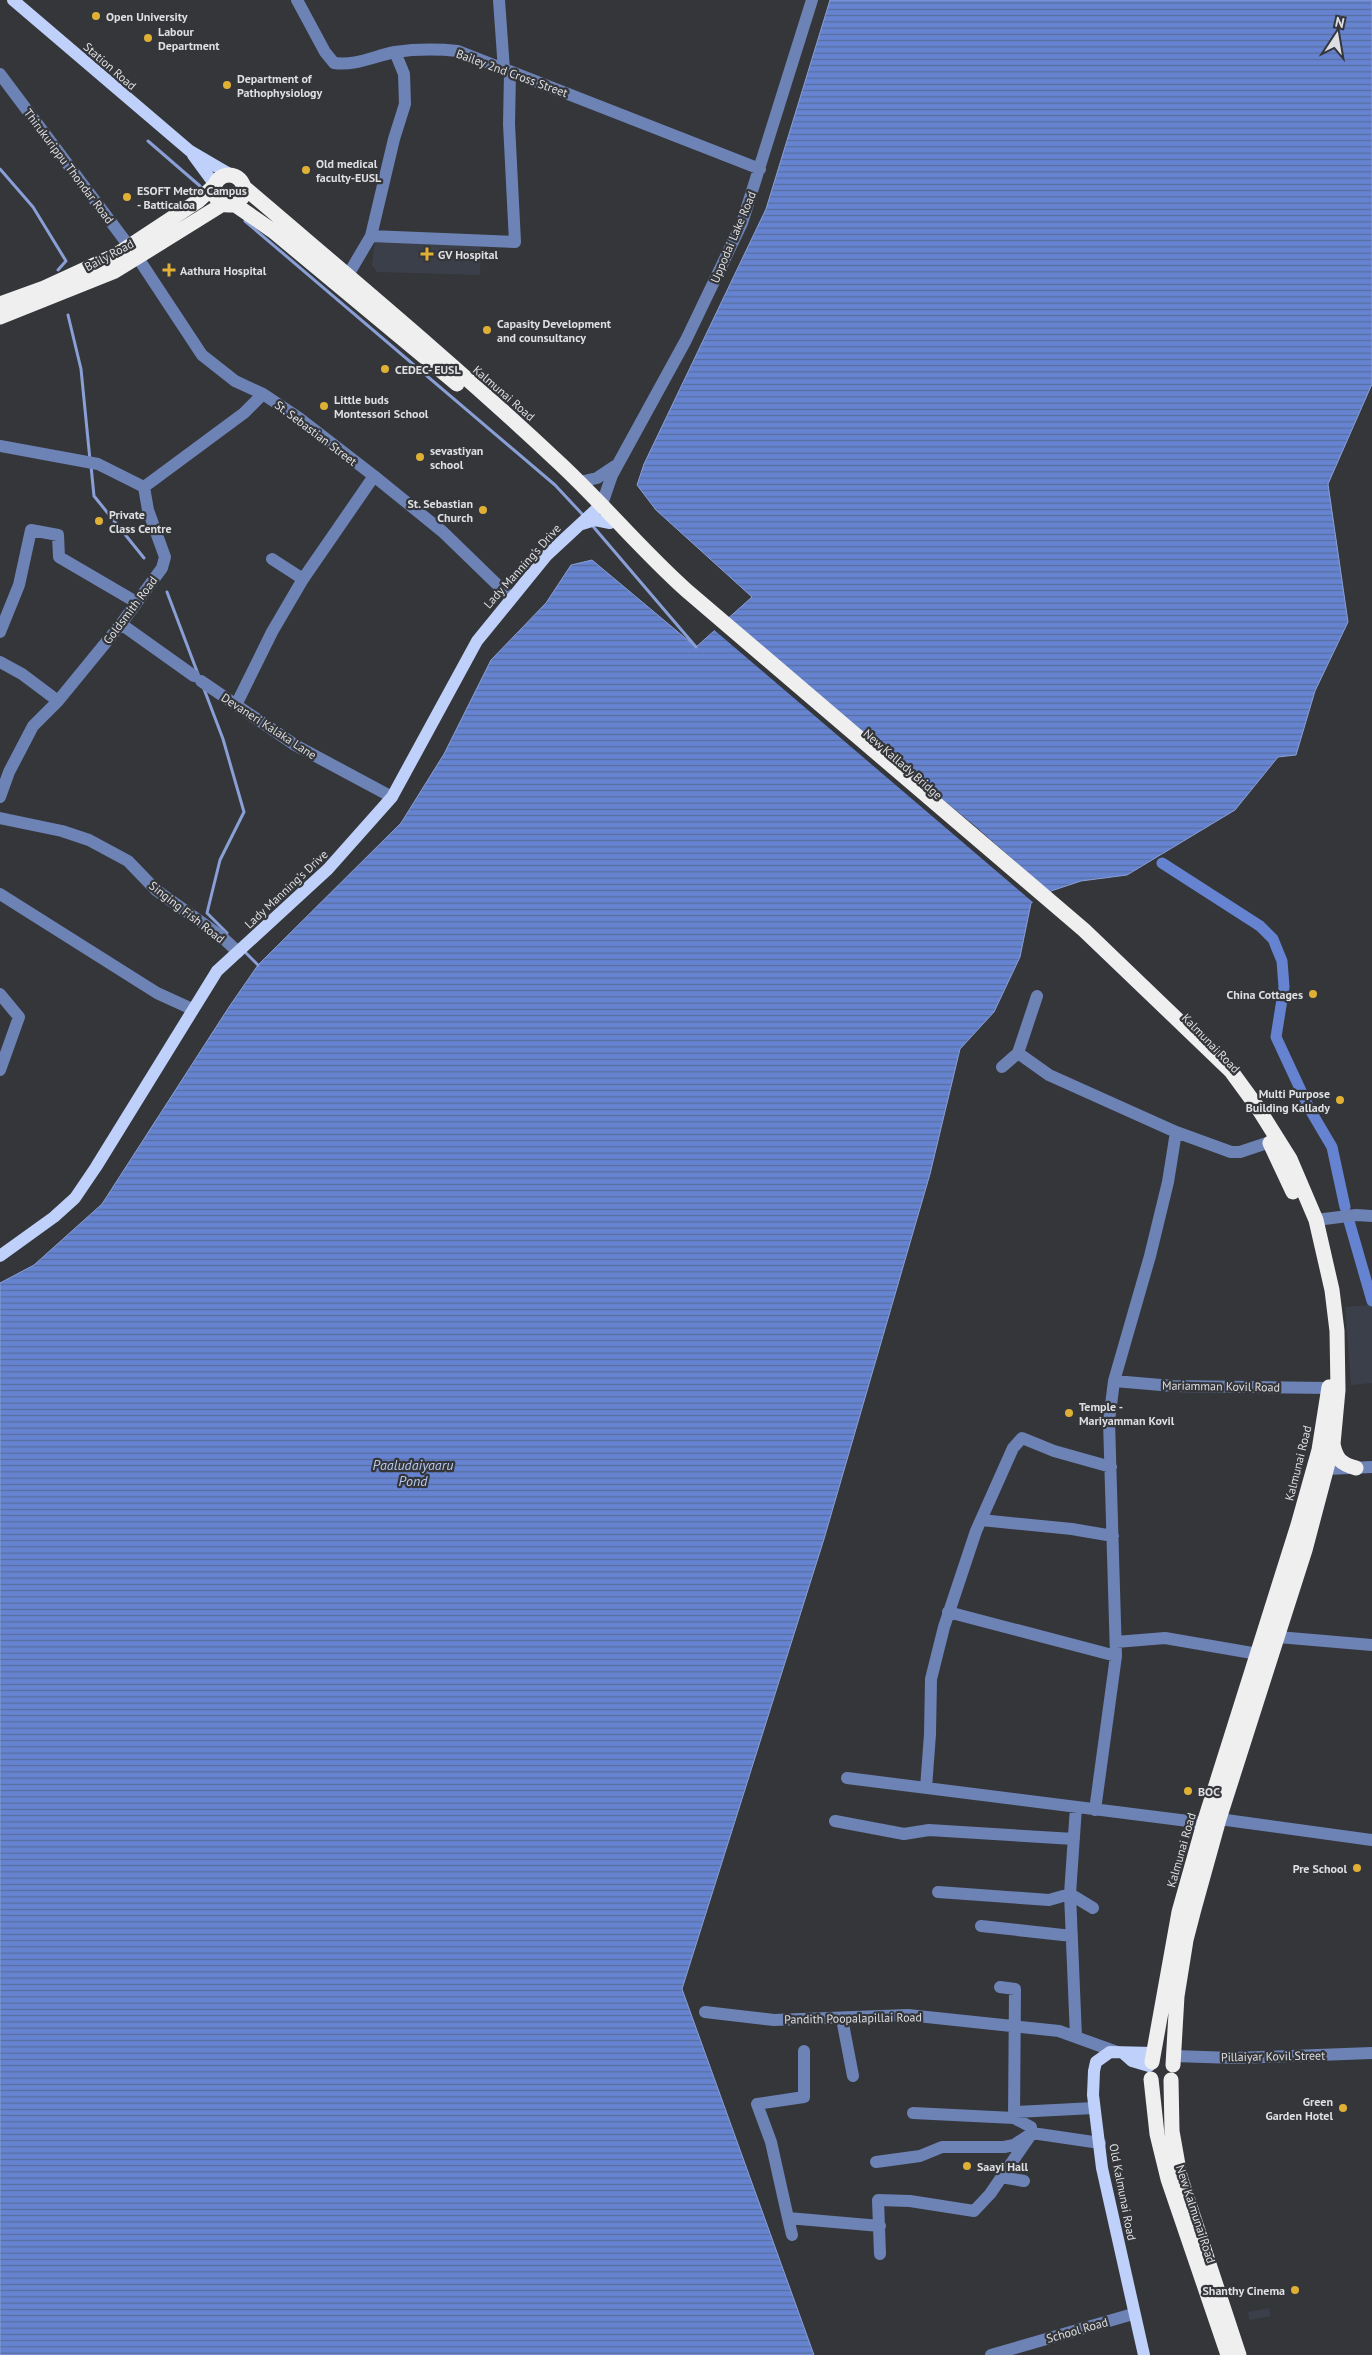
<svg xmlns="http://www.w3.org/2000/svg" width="1372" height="2355" font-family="'PT Sans',sans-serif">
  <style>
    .built { fill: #3b3f49 }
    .water { fill: url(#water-rules); stroke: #899fd5 }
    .pier { fill: #34363a }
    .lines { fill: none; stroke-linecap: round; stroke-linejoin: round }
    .stream { stroke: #899fd5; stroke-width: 3 }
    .canal { stroke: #6583d0; stroke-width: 11 }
    .minor { stroke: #6d82b5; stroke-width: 12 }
    .major { stroke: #bfd1fb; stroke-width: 12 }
    .highway { stroke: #efefef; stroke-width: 15 }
    .poi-dot { fill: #dfb034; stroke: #34363a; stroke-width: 2 }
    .labels { text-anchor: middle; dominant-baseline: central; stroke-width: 4.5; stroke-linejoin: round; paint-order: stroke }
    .poi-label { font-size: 12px; font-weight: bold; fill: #dedfe2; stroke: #34363a; text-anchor: start }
    .street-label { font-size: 12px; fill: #dedfe2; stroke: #34363a }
    .water-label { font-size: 14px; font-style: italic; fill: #b7c9f2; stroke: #34363a }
  </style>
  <defs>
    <pattern id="water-rules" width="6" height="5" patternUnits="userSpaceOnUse" patternTransform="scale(1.25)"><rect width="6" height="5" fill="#6583d0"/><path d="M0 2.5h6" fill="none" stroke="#596d9f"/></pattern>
  </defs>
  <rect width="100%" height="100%" fill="#34363a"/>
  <path class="built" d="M375 239 481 243 480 275 377 272 372 265Z
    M1372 1305V1383L1351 1385 1345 1307Z
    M1269 2308 1271 2316 1249 2320 1248 2312Z"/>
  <path class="water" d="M830 0H1372V384L1328 484 1348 622 1315 691 1296 755 1278 757 1235 810 1127 875 1081 881 1051 891 1031 903 1020 957 994 1012 960 1049 930 1174 824 1539 682 1989 814 2355H0V1283L34 1265 102 1204 229 1007 258 965 401 823 444 754 491 660 546 603 571 565 592 560 696 647 752 597 656 510 637 485 644 464 766 209Z"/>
  <path class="pier" d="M727 616 887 754 975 826 1052 894 1035 904 713 629Z"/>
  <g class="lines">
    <path class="stream" d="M148 141 200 186 201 192
      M0 169 33 207 66 261 58 270
      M245 221 555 485 583 515
      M68 315 81 369 90 460
      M91 466 94 496 144 558
      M591 524 696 647
      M167 592 198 674
      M204 689 223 739 244 812 220 860 207 913 227 933
      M246 953 258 965"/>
    <path class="canal" d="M1162 863 1260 926 1273 939 1282 961 1284 987 1276 1037 1309 1108 1332 1147 1345 1207
      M1349 1221 1372 1301"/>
    <path class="minor" d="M297 0 325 52 334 63C356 66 374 56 395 52 416 49 437 49 458 51L760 169
      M499 0 504 70
      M0 74 138 258 202 355 235 381 263 394 299 418 374 476 443 532 511 598
      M371 236 515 242 509 124 510 73
      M348 275 371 236 394 139 405 104 404 74 395 52
      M0 446 98 464 144 487
      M580 482 597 478 615 466
      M602 504 612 475 686 340 742 223 812 0
      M272 559 303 579
      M121 624 194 676
      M0 632 19 585 31 530 58 535 59 557 136 602
      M0 662 22 674 58 701
      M201 681 295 745 392 797
      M236 705 272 632 303 579 374 476
      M0 797 9 772 33 726 58 701 121 624 162 568 165 557 148 510 144 487 244 413 263 394
      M0 818 62 831 89 840 128 861 156 890 222 937 238 952
      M0 894 157 993 192 1009
      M0 994 19 1017 0 1070
      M1018 1053 1037 996
      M1002 1067 1018 1053 1049 1075 1176 1132
      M1316 1220 1356 1215 1372 1216
      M1114 1381 1173 1386 1329 1388
      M1327 1469 1372 1467
      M981 1520 1072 1529 1113 1536
      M948 1612 1116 1656
      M1278 1637 1372 1645
      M1116 1642 1165 1638 1258 1654
      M847 1778 1204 1823
      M926 1788 930 1734 931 1679 944 1627 976 1531 1013 1448 1022 1438 1054 1451 1111 1467
      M1095 1810 1116 1656 1109 1421 1114 1381 1150 1256 1168 1182 1176 1132 1231 1152H1240L1270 1142
      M1219 1819 1372 1840
      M835 1821 904 1834 929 1830 1074 1839
      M938 1892 1049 1900 1070 1894 1093 1908
      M981 1926 1072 1936
      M1000 1987 1015 1989 1014 2118
      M705 2012 774 2020 908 2015 1059 2031 1117 2052
      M842 2019 853 2076
      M1076 2037 1070 1894 1076 1807
      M1174 2056 1234 2058 1372 2053
      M1014 2112 1094 2108
      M913 2113 1014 2118 1031 2127 1032 2133 1100 2143
      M876 2162 920 2156 942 2147H1004L1014 2145 1032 2133 990 2194 974 2211 910 2201 878 2200 880 2254
      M1001 2177 1024 2181
      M788 2218 771 2142 757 2104 804 2097V2051
      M792 2235 788 2218 880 2226
      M991 2355 1133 2314"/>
    <path class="major" d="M13 0 190 151 231 175
      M193 155 215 185
      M582 524 595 520 610 523
      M0 1256 54 1217 75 1198 96 1167 217 971 328 869 392 797 477 641 547 555 602 504
      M1123 2053 1132 2061 1149 2066
      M1144 2355 1102 2168 1093 2095 1094 2071 1096 2062 1110 2052 1154 2053"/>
    <path class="highway" d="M214 190a15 15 0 1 1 30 0a15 15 0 1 1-30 0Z
      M245 188C349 277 455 365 555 459 601 501 640 549 686 590L1084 930 1231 1071 1258 1108 1290 1159 1316 1220 1332 1290 1337 1331 1338 1390 1333 1444 1305 1550 1219 1819 1194 1909 1186 1940 1177 1996 1173 2065
      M234 204 273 231 457 384
      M0 304 44 288 116 255 198 201 215 185
      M0 317 115 271 223 204
      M1270 1143 1293 1192
      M1333 1444C1336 1459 1341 1464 1356 1468
      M1152 2062 1179 1912 1204 1823 1298 1525 1319 1450 1329 1387
      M1151 2079 1157 2134 1168 2179 1228 2355
      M1171 2080 1172 2131 1180 2176 1239 2355"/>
  </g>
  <g class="poi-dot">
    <circle cx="96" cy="16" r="5"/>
    <circle cx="148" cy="38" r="5"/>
    <circle cx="227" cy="85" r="5"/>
    <circle cx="306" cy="170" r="5"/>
    <circle cx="127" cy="197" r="5"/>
    <path d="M424.5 246.5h5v5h5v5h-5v5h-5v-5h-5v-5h5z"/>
    <path d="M166.5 262.5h5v5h5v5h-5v5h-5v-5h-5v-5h5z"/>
    <circle cx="487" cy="330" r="5"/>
    <circle cx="385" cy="369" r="5"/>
    <circle cx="324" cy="406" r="5"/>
    <circle cx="420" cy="457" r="5"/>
    <circle cx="483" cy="510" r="5"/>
    <circle cx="99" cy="521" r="5"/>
    <circle cx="1313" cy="994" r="5"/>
    <circle cx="1340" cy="1100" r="5"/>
    <circle cx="1069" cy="1413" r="5"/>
    <circle cx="1188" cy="1791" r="5"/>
    <circle cx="1357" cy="1868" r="5"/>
    <circle cx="1343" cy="2108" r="5"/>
    <circle cx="967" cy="2166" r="5"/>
    <circle cx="1295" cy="2290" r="5"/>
  </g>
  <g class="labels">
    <g class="poi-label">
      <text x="106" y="16">Open University</text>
      <text x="158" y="31">Labour<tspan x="158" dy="14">Department</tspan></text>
      <text x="237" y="78">Department of<tspan x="237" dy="14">Pathophysiology</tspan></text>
      <text x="316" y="163">Old medical<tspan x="316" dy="14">faculty-EUSL</tspan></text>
      <text x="137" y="190">ESOFT Metro Campus<tspan x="137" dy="14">- Batticaloa</tspan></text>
      <text x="438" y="254">GV Hospital</text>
      <text x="180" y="270">Aathura Hospital</text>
      <text x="497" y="323">Capasity Development<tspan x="497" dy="14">and counsultancy</tspan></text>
      <text x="395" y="369">CEDEC- EUSL</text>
      <text x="334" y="399">Little buds<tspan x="334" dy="14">Montessori School</tspan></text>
      <text x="430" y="450">sevastiyan<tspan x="430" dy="14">school</tspan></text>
      <text x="473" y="503" text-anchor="end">St. Sebastian<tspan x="473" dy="14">Church</tspan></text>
      <text x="109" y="514">Private<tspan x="109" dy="14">Class Centre</tspan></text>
      <text x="1303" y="994" text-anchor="end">China Cottages</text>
      <text x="1330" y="1093" text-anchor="end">Multi Purpose<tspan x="1330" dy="14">Building Kallady</tspan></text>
      <text x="1079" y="1406">Temple -<tspan x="1079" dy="14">Mariyamman Kovil</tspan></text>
      <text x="1198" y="1791">BOC</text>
      <text x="1347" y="1868" text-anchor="end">Pre School</text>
      <text x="1333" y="2101" text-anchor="end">Green<tspan x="1333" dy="14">Garden Hotel</tspan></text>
      <text x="977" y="2166">Saayi Hall</text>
      <text x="1285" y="2290" text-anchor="end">Shanthy Cinema</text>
    </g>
    <g class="street-label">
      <text transform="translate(110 66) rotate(41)">Station Road</text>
      <text transform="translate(512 73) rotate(20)">Bailey 2nd Cross Street</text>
      <text transform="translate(69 166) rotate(53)">Thirukurippu Thondar Road</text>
      <text transform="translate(733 237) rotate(-67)">Uppodai Lake Road</text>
      <text transform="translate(109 255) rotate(-28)">Baily Road</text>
      <text transform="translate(504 393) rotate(41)">Kalmunai Road</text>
      <text transform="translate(316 433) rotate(37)">St. Sebastian Street</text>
      <text transform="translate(522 566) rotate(-48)">Lady Manning’s Drive</text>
      <text transform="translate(130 610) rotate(-53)">Goldsmith Road</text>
      <text transform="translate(269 726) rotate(33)">Devaneri Kalaka Lane</text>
      <text transform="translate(903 764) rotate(41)">New Kallady Bridge</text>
      <text transform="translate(286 889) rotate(-43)">Lady Manning’s Drive</text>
      <text transform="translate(187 912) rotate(38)">Singing Fish Road</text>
      <text transform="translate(1211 1043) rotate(46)">Kalmunai Road</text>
      <text transform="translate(1221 1386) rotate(1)">Mariamman Kovil Road</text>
      <text transform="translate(1298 1463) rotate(-76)">Kalmunai Road</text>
      <text transform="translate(1181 1850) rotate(-74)">Kalmunai Road</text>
      <text transform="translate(853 2018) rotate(-1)">Pandith Poopalapillai Road</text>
      <text transform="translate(1273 2056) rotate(-1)">Pillaiyar Kovil Street</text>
      <text transform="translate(1123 2192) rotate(79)">Old Kalmunai Road</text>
      <text transform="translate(1196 2214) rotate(72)">New Kalmunai Road</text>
      <text transform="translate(1077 2330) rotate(-16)">School Road</text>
    </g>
    <g class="water-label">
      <text x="413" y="1465">Paaludaiyaaru<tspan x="413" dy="16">Pond</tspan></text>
    </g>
  </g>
  <g transform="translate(1337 35) rotate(12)" stroke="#34363a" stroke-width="4" paint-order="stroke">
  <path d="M0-4L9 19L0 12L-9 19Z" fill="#dedfe2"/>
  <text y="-8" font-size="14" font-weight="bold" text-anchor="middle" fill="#dedfe2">N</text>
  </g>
</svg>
